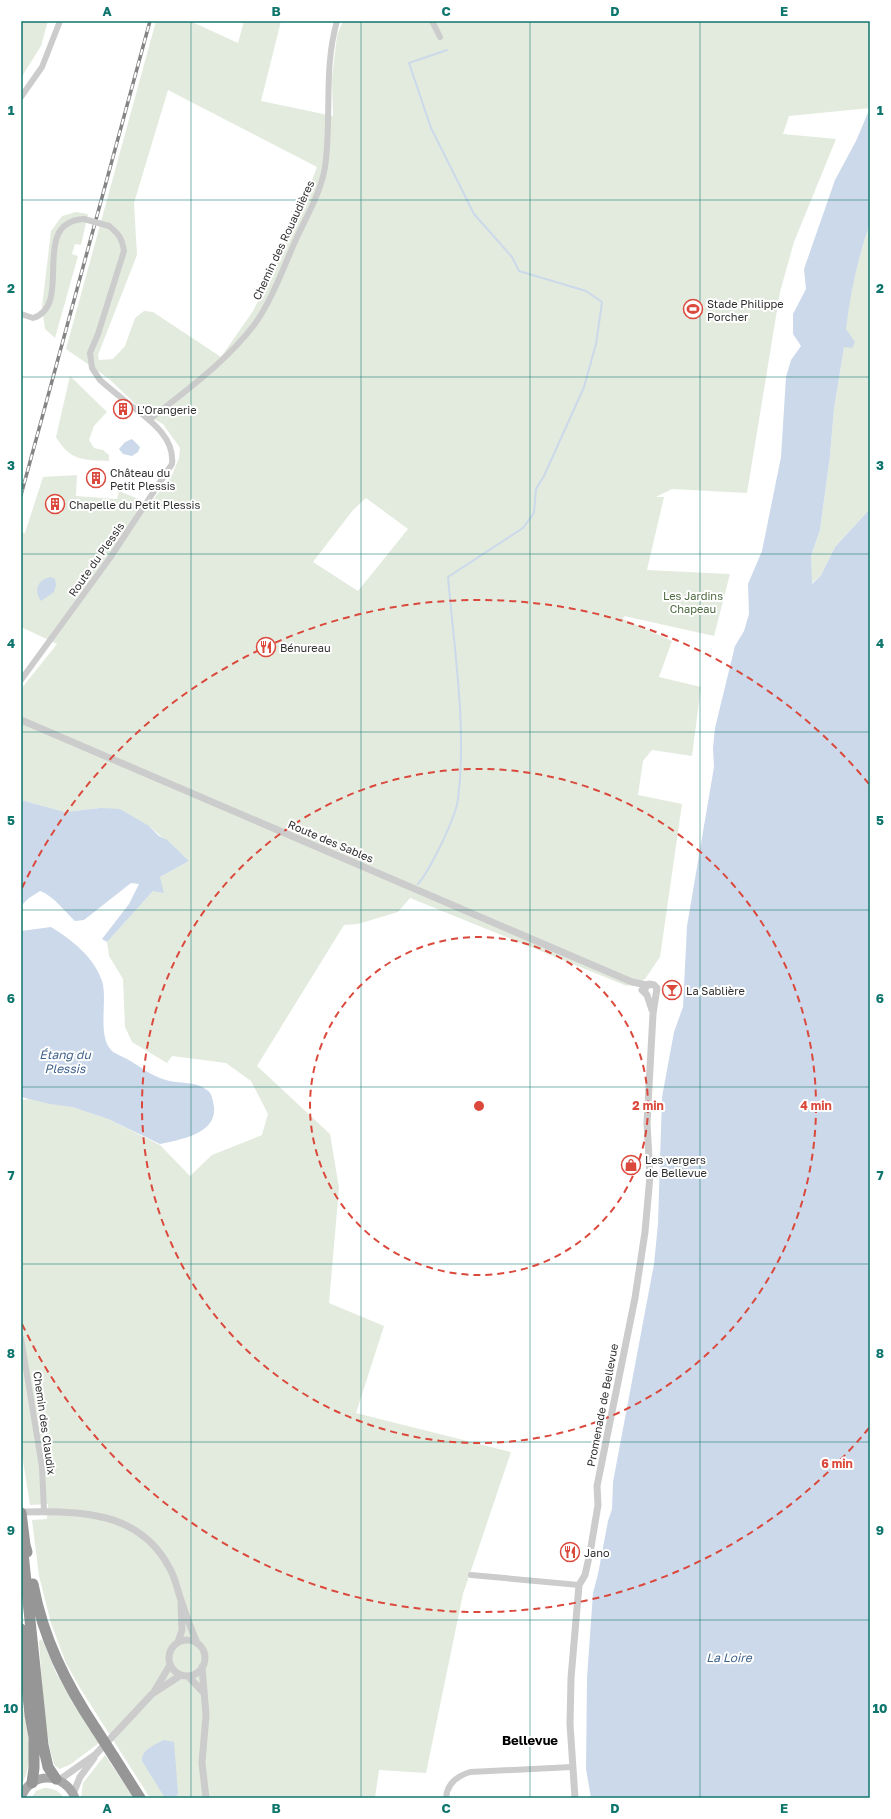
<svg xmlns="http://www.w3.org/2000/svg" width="891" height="1819" font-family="'Golos Text',sans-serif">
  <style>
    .green { fill: #e3ebde; fill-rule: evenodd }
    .water { fill: #cbd9ea }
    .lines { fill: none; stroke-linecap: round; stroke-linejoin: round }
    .stream { stroke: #cbd9ea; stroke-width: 2 }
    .minor { stroke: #ccc; stroke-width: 6 }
    .tertiary { stroke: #ccc; stroke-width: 7 }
    .primary { stroke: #a7a7a7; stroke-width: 9 }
    .motorway { stroke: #969696; stroke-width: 11 }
    .rail-casing { stroke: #848484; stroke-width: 3.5 }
    .rail { stroke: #fff; stroke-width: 2; stroke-dasharray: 6; stroke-linecap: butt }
    .minor-bridge { stroke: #ccc; stroke-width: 6 }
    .motorway-bridge { stroke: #969696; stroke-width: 11 }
    .grid { fill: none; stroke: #0f766e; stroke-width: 1; stroke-opacity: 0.55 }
    .ring { fill: none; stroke: #db483c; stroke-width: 2; stroke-dasharray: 7 5 }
    .labels { text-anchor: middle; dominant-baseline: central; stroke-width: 4; stroke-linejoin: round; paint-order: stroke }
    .street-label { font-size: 11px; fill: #2f2f2f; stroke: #fff }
    .poi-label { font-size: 11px; fill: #2f2f2f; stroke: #fff; text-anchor: start }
    .park-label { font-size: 11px; fill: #4c683f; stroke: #fff }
    .water-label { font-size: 12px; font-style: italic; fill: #41648d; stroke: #fff }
    .quarter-label { font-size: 13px; font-weight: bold; fill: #000; stroke: #fff }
    .centre { fill: #db483c; stroke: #fff; stroke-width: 2 }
    .ring-label { font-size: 12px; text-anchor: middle; font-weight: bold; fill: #db483c; stroke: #fff; stroke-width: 4; stroke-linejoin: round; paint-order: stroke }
    .neatline { fill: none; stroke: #0f766e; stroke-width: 1.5 }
    .grid-label { font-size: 13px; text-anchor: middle; font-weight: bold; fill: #0f766e }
  </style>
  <rect width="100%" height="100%" fill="#fff"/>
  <path class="green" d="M21 21H48L41 46 21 78Z
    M156 21H190L238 43 244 21H281L261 101 333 116 332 79 337 35 343 21H870V108L789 116 783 134 836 139 794 242 780 292 747 493 672 489 656 497H664L647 570 730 574 714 636 624 616 623 619 672 641 659 677 701 687 692 756 652 750 643 761 638 795 682 804 660 957 645 979 627 986 410 898 398 912 358 924 344 925 257 1066 330 1134 339 1188 329 1303 384 1326 356 1413 511 1452 463 1594 426 1773 379 1770 375 1798H150L80 1688 66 1663 51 1623 39 1576 32 1520 47 1519 48 1504 30 1505 21 1448V1100L30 1099 72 1107 108 1119 160 1145 190 1176 212 1155 262 1135 268 1114 251 1081 226 1063 172 1056 167 1063 132 1042 125 1027 123 979 109 956 107 942 153 891 160 877 189 861 149 826 100 808 65 812 21 800V689L57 644 21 627V532L25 533 43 477 77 475 76 496 117 499 119 491 150 504 172 475 179 458 180 448 163 424 148 416 108 378 66 349ZM168 90 317 167 294 228 253 311 221 357 153 312 144 311 135 318 125 346 113 359 99 360 98 355 137 255 134 203ZM366 498 408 529 358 591 313 562 353 510Z
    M76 212 88 214 81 245 75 244 72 254 78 256 55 338 45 329 42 307 51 231 62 216Z
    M870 223V509L835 547 821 575 811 584V556L820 530 830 456 834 409 844 346 852 348C850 342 846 334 846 328 847 299 860 251 870 223Z
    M70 376 107 412 94 426 89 440 94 448 103 450 109 455V461C84 460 70 461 56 437Z
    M42 1639 57 1675 99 1743 71 1764 60 1769 55 1766C43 1732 42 1678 39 1641Z
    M21 1698C26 1725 37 1760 21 1785Z
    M105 1755 134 1798H81L83 1783Z
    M44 1788C53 1788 58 1790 64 1798H31L36 1791Z"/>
  <path class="water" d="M870 108V223C858 257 850 294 846 329L855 342 852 348 844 347 834 409 830 456 820 530 811 556 812 584 821 575 835 547 870 509V1798H591L586 1769 587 1678 593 1593 598 1574 608 1521 612 1509 613 1482 654 1264 658 1224 662 1097 674 1032 683 1007 687 926 714 767 713 748 715 728 735 646 744 631 749 614 748 584 762 551 781 457 786 377 791 360 801 346 793 334V314L806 289 804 269 835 180 856 141Z
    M132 439 140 447 138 452 132 456 123 454 119 449 125 442Z
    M51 577 55 579 56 585 54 592 41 601C33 590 38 579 51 577Z
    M21 800 65 812 100 808 120 809 149 826 159 836 167 840 189 861 160 877 164 893 153 891 107 942 102 939 129 904 139 884 131 883 84 920 75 921C64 911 54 896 40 891L29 898 21 906Z
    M51 927C72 940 94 957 102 981 108 999 97 1035 111 1050 115 1054 122 1056 127 1059 140 1066 151 1076 166 1080 179 1084 196 1081 207 1090 212 1093 213 1101 214 1107 217 1134 179 1140 160 1144L108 1119 72 1107 50 1104 21 1097V931Z
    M164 1740 174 1742 178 1793 176 1798H165L142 1761C141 1750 156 1744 164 1740Z"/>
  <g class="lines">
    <path class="stream" d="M418 884C430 870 456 817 458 799 467 728 454 648 448 577L523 528 534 513 536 489 544 476 584 387 596 344 602 302 586 291 519 271 512 257 474 214 431 128 409 63 447 50"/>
    <path class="minor" d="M432 21 440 37
      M21 97 42 67 60 21
      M21 314 33 318C75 305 28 222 84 219
      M149 420C185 391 226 362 254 325 272 301 285 263 298 235 309 212 324 186 326 159 331 113 324 66 337 21
      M21 680 110 558 172 464C175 436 148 419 129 404 119 396 109 388 100 380L92 368 90 353 98 334 124 251C122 238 119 234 109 226
      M21 1338 42 1467 44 1512
      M471 1575 579 1585
      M446 1798C447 1783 457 1776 470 1772L572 1767"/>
    <path class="tertiary" d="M21 720 632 982 647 985
      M642 990 647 995 652 1010
      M21 1512C79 1511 140 1510 170 1569 176 1579 177 1590 181 1600 186 1615 191 1629 197 1643
      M169 1658a18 18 0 1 1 36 0a18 18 0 1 1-36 0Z
      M178 1642 182 1630 181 1604
      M202 1667 206 1715 202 1763 206 1798
      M188 1676 204 1693
      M155 1690 170 1665
      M59 1780 96 1754 152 1694 181 1675
      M73 1794 80 1777 94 1758
      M575 1798 570 1724 571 1678 579 1585 585 1575 590 1553 598 1505 597 1486 635 1298 645 1232 650 1176 647 1123 653 1014 657 988 654 985 649 984 645 988V992"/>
    <path class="primary" d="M21 1798C30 1771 65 1772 75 1798"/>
    <path class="motorway" d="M21 1513 25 1545 27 1552
      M25 1545 23 1553 43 1745 48 1767 56 1779
      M33 1584C43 1638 66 1684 96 1729
      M21 1629 30 1715 34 1737V1768L32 1783
      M114 1757 140 1798"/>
    <defs>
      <path id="rail" d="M21 495 150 21"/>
    </defs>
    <use href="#rail" class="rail-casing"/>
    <use href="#rail" class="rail"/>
    <path class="minor-bridge" d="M84 219 109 226"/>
    <path class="motorway-bridge" d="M96 1729 114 1757"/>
  </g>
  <path class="grid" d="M191 21V1798M361 21V1798M530 21V1798M700 21V1798M21 200H870M21 377H870M21 554H870M21 732H870M21 910H870M21 1087H870M21 1264H870M21 1442H870M21 1620H870"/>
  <g class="ring">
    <circle cx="479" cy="1106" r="169"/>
    <circle cx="479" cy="1106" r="337"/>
    <path d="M869 1428A506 506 0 0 1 22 1324M22 888A506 506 0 0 1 869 784"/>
  </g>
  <defs>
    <symbol id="stadium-ring" viewBox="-11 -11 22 22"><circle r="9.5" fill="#fff" stroke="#db483c" stroke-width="1.5"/><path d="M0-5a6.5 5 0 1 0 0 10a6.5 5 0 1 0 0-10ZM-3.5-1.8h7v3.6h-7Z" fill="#db483c"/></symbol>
    <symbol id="building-ring" viewBox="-11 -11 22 22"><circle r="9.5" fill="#fff" stroke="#db483c" stroke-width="1.5"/><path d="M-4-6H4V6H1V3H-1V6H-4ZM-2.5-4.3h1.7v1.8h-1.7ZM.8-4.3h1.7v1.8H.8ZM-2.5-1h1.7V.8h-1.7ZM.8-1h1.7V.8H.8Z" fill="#db483c"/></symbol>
    <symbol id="restaurant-ring" viewBox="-11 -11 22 22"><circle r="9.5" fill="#fff" stroke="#db483c" stroke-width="1.5"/><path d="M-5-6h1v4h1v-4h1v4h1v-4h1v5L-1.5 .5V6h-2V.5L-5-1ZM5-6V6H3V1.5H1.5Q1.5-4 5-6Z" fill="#db483c"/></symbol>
    <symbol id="bar-ring" viewBox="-11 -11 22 22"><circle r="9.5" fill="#fff" stroke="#db483c" stroke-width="1.5"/><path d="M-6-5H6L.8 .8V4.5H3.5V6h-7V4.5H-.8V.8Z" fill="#db483c"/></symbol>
    <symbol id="shop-ring" viewBox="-11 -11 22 22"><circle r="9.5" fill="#fff" stroke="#db483c" stroke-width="1.5"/><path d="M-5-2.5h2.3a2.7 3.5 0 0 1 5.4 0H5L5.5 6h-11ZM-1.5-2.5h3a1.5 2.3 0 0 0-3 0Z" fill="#db483c"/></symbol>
  </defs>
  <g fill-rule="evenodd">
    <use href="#stadium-ring" x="682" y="298" width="22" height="22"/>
    <use href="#building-ring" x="112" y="398" width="22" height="22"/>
    <use href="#building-ring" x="85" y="467" width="22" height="22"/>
    <use href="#building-ring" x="44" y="493" width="22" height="22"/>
    <use href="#restaurant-ring" x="255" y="636" width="22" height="22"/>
    <use href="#bar-ring" x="661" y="979" width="22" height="22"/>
    <use href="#shop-ring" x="620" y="1154" width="22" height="22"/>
    <use href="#restaurant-ring" x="559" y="1541" width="22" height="22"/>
  </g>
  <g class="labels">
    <g class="street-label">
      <text transform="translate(283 240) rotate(-65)">Chemin des Rouaudières</text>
      <text transform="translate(96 559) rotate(-55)">Route du Plessis</text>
      <text transform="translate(331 841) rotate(23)">Route des Sables</text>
      <text transform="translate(602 1405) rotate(-79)">Promenade de Bellevue</text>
      <text transform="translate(45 1423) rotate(82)">Chemin des Claudix</text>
    </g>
    <g class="poi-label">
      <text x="707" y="303">Stade Philippe<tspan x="707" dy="13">Porcher</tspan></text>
      <text x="137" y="409">L'Orangerie</text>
      <text x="110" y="472">Château du<tspan x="110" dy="13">Petit Plessis</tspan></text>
      <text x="69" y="504">Chapelle du Petit Plessis</text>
      <text x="280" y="647">Bénureau</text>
      <text x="686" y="990">La Sablière</text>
      <text x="645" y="1159">Les vergers<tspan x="645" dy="13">de Bellevue</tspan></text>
      <text x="584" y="1552">Jano</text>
    </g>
    <g class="park-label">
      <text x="693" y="595">Les Jardins<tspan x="693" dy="13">Chapeau</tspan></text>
    </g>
    <g class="water-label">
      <text x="65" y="1054">Étang du<tspan x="65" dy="14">Plessis</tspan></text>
      <text x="729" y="1657">La Loire</text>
    </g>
    <g class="quarter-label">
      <text x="530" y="1740">Bellevue</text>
    </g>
  </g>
  <circle cx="479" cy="1106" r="6" class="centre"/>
  <g class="ring-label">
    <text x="648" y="1110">2 min</text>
    <text x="816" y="1110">4 min</text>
    <text x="837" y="1468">6 min</text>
  </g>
  <rect width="891" height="1819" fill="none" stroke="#ffffff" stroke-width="44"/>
  <rect x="22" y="22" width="847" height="1775" class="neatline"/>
  <g class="grid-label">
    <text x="107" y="16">A</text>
    <text x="276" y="16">B</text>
    <text x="446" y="16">C</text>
    <text x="615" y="16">D</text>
    <text x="784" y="16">E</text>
    <text x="11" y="115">1</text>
    <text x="880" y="115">1</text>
    <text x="11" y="293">2</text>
    <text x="880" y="293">2</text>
    <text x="11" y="470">3</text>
    <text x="880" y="470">3</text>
    <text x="11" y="648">4</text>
    <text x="880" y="648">4</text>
    <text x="11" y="825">5</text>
    <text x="880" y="825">5</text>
    <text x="11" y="1003">6</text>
    <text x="880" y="1003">6</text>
    <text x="11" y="1180">7</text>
    <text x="880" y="1180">7</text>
    <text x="11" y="1358">8</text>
    <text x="880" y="1358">8</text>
    <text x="11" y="1535">9</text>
    <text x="880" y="1535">9</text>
    <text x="11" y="1713">10</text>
    <text x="880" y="1713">10</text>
    <text x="107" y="1813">A</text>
    <text x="276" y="1813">B</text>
    <text x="446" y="1813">C</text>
    <text x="615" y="1813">D</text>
    <text x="784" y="1813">E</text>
  </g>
</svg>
